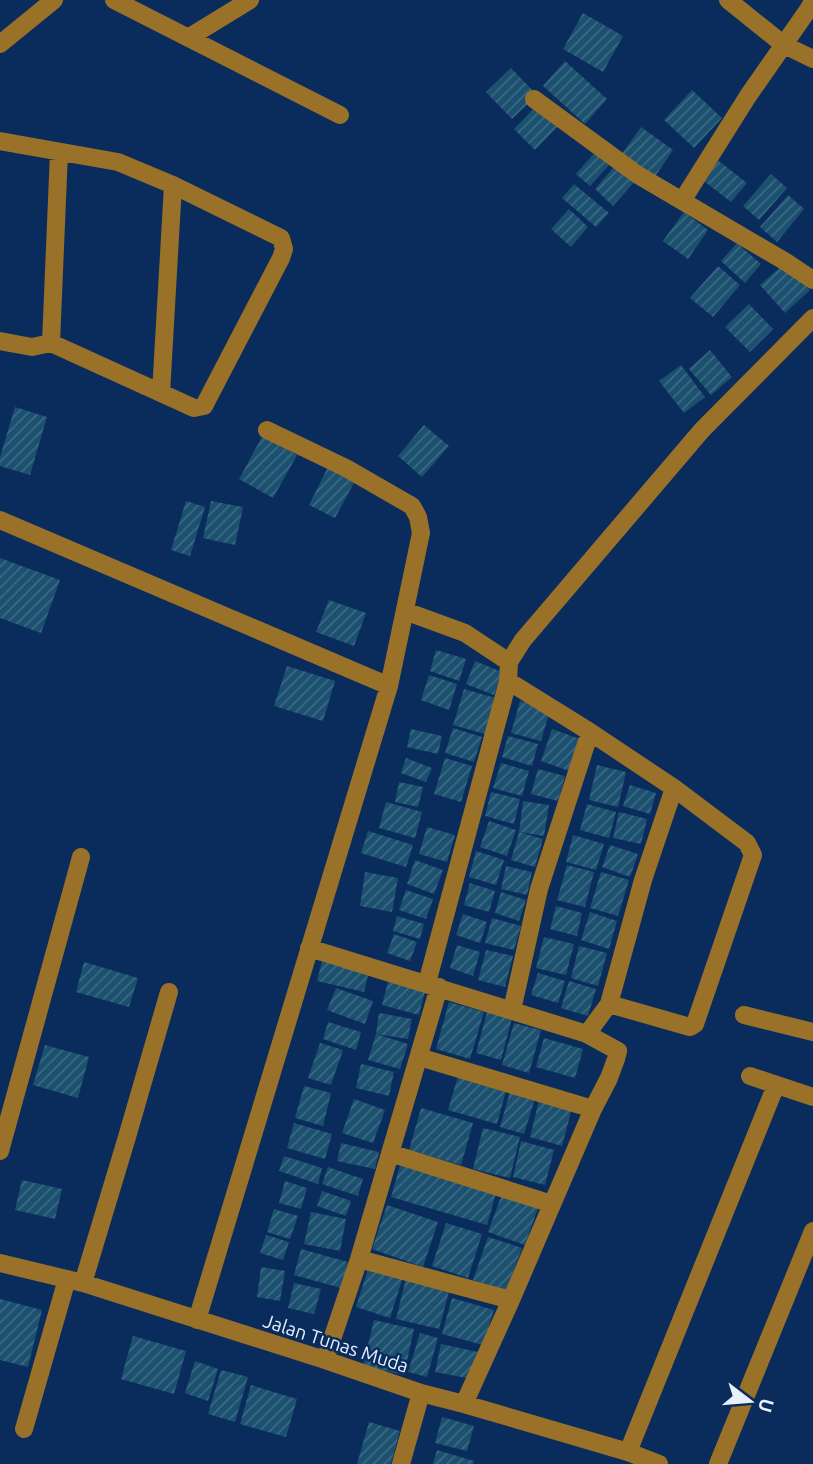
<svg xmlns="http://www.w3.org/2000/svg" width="813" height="1464" font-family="Ubuntu,sans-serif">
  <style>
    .building { fill: url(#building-hatch) }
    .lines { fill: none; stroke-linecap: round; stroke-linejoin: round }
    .minor { stroke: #9a7128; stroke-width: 18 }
    .labels { text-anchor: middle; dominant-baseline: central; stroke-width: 5; stroke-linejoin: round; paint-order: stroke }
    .street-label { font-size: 19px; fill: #e7f0fc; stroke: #0a2c5c }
  </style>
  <defs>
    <pattern id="building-hatch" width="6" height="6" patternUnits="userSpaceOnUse" patternTransform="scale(1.75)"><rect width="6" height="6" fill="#1b506f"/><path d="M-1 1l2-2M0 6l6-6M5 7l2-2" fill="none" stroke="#3c6a84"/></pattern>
  </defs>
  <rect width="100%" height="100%" fill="#0a2c5c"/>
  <path class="building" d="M583 13 623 36 603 72 563 49Z
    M565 61 607 99 585 124 543 86Z
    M511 68 537 95 512 119 486 92Z
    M692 90 722 118 694 148 664 120Z
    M538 104 559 125 535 150 514 129Z
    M641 127 673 150 654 178 621 155Z
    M596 151 610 164 590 186 576 174Z
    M715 158 747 183 731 202 700 178Z
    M617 163 636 180 613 206 595 189Z
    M771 174 787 188 759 220 743 206Z
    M574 184 609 213 596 227 562 198Z
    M788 195 804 209 777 242 760 227Z
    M569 209 588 227 571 247 551 229Z
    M684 212 708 230 688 259 663 241Z
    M737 243 761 264 745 283 721 261Z
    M785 263 810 290 785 313 760 285Z
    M718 266 740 285 713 317 690 298Z
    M749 304 773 329 750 352 725 327Z
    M710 350 732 377 711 395 689 369Z
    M681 365 705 397 684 413 659 381Z
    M15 407 47 417 30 475 0 466V457Z
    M424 425 449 446 422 477 398 456Z
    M263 435 297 455 273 498 239 479Z
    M329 465 356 479 335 518 309 505Z
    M186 501 205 507 190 556 171 550Z
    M211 501 243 507 235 545 203 538Z
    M0 558 60 580 41 633 0 618Z
    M329 600 366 613 354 646 316 632Z
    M436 650 466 659 459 681 430 671Z
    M475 661 502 672 494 695 466 684Z
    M287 666 335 681 323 721 274 706Z
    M429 675 457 684 449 710 421 700Z
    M464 689 496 698 485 734 453 725Z
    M520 701 550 710 541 741 511 733Z
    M453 728 482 737 474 762 445 753Z
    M411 729 442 736 438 754 407 747Z
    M552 729 580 739 569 771 541 761Z
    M508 736 538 744 532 766 502 757Z
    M406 758 432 768 426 782 401 773Z
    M445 758 472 766 461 802 434 794Z
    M501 763 529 771 522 796 493 788Z
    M597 765 626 772 618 807 589 800Z
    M538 769 565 776 558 801 531 794Z
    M399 782 423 787 418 807 395 802Z
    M630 785 656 793 650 814 623 806Z
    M491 792 520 799 514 824 485 816Z
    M523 801 549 805 544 836 519 832Z
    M386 802 422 812 415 838 379 828Z
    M587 804 616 812 609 838 580 830Z
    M619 812 647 819 641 844 613 838Z
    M489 821 516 830 507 856 480 847Z
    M427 827 455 835 447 862 419 854Z
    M368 831 413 845 406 867 361 853Z
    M519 832 543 839 535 867 511 860Z
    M573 835 604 844 596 870 566 862Z
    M610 845 638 854 630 877 602 867Z
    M476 851 504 860 496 885 469 877Z
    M415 860 443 870 434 894 407 884Z
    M567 865 594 872 585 907 557 900Z
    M506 866 532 872 527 895 501 889Z
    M365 872 398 878 392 912 360 906Z
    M601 872 629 880 618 916 590 908Z
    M470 883 495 891 489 912 464 905Z
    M406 890 433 899 426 919 399 910Z
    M501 892 526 900 519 921 495 913Z
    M556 906 582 913 577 936 550 929Z
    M590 912 617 921 609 949 581 940Z
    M463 914 487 922 480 943 456 935Z
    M397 916 424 924 420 939 393 931Z
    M492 918 521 926 514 950 485 943Z
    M394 934 417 942 410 961 387 953Z
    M544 937 574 944 566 975 536 968Z
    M457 945 480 952 473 976 450 968Z
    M579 946 607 953 598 986 571 978Z
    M486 950 513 956 505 987 478 980Z
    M322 961 369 971 364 992 317 981Z
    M84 962 138 978 129 1007 76 992Z
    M538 973 565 981 558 1003 531 995Z
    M389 978 426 988 419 1015 382 1005Z
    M569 981 596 989 588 1016 561 1008Z
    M336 988 373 1001 365 1024 327 1010Z
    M449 1002 484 1012 470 1059 436 1049Z
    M487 1012 512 1018 501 1060 476 1053Z
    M379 1013 412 1019 408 1039 376 1034 408 1044 400 1069 368 1060 376 1034Z
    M328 1022 361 1032 356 1050 323 1039Z
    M514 1023 541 1030 529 1073 502 1065Z
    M544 1038 583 1049 575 1078 536 1067Z
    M320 1043 343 1050 331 1085 308 1078Z
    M45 1045 89 1057 78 1098 33 1085Z
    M361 1064 394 1072 389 1096 356 1088Z
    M459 1073 507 1087 497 1124 448 1110Z
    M304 1086 331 1093 323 1126 295 1118Z
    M511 1088 536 1095 524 1134 500 1127Z
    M540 1096 573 1104 562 1146 530 1137Z
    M354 1099 385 1110 373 1143 342 1133Z
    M421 1108 473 1123 461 1165 409 1150Z
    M294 1123 332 1134 325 1159 287 1148Z
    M483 1128 520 1137 510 1178 473 1169Z
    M521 1141 554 1150 545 1185 513 1177Z
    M341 1143 379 1152 375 1169 337 1161Z
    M284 1156 322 1168 318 1184 279 1171Z
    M401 1162 497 1190 487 1225 391 1197Z
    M328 1167 363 1179 358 1196 322 1184Z
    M22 1180 62 1189 55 1219 15 1210Z
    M285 1181 307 1188 301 1209 279 1203Z
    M322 1191 351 1201 346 1216 317 1206Z
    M502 1194 538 1208 525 1245 488 1232Z
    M387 1205 438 1222 423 1267 372 1249Z
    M274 1209 298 1216 290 1239 267 1232Z
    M311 1212 346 1219 340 1251 304 1244Z
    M446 1223 482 1234 468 1278 432 1266Z
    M266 1235 289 1242 283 1260 260 1253Z
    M488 1237 522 1248 506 1291 473 1280Z
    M301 1249 348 1262 341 1288 294 1275Z
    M370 1263 404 1274 390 1318 356 1307Z
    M261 1267 285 1271 280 1301 257 1297Z
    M406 1278 450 1288 439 1329 396 1319Z
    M294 1283 321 1289 314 1314 288 1308Z
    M452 1298 494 1310 483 1345 442 1334Z
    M0 1299 42 1310 28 1367 0 1360Z
    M374 1320 414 1329 404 1375 363 1366Z
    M420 1333 438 1338 427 1377 408 1372Z
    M133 1336 186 1351 174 1394 121 1379Z
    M441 1344 478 1352 472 1379 435 1372Z
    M195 1361 218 1369 208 1401 185 1393Z
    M221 1370 248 1377 235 1422 208 1414Z
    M251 1385 297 1399 286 1437 240 1424Z
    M442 1417 474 1426 467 1451 435 1443Z
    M369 1422 400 1431 391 1464H357Z
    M437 1450 474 1461 473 1464H433Z"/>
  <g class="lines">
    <path class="minor" d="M114 0 340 115
      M728 0 784 45 813 59
      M188 38 250 0
      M0 44 54 0
      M534 99 638 175 786 262 813 280
      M0 141 118 162 173 185 281 238 284 249 281 258 204 406 194 408 51 343 32 347 0 341
      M682 201 748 96 808 10 813 1
      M51 343 59 152
      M161 393 173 185
      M0 520 389 686
      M405 611 465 633 509 662 508 681 427 983
      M509 662 523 640 702 430 813 318
      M508 681 590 732 674 788 747 843 753 855 695 1024 690 1027 609 1004
      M309 948 587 1034 609 1004 643 880 674 788
      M512 1010 539 889 590 732
      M744 1015 813 1032
      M419 1057 593 1109
      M750 1076 813 1097
      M0 1151 81 857
      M390 1153 552 1204
      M359 1259 511 1300
      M0 1263 83 1283 325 1360 421 1393 464 1404 628 1452 659 1464
      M83 1283 127 1137 169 992
      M197 1320 389 686 421 533 418 517 412 506 346 468 267 430
      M325 1360 359 1259 439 987
      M464 1404 511 1300 593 1109 609 1078 616 1059 618 1051 587 1034
      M24 1429 67 1279
      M628 1452 776 1085
      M401 1464 421 1393
      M718 1464 813 1231"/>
  </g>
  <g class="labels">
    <g class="street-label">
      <text transform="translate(336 1343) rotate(18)">Jalan Tunas Muda</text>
    </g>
  </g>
  <g transform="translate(750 1401) rotate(106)" stroke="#0a2c5c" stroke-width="5" paint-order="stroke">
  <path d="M0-5L12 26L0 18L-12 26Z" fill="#e7f0fc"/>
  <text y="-10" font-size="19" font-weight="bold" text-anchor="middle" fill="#e7f0fc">U</text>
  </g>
</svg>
